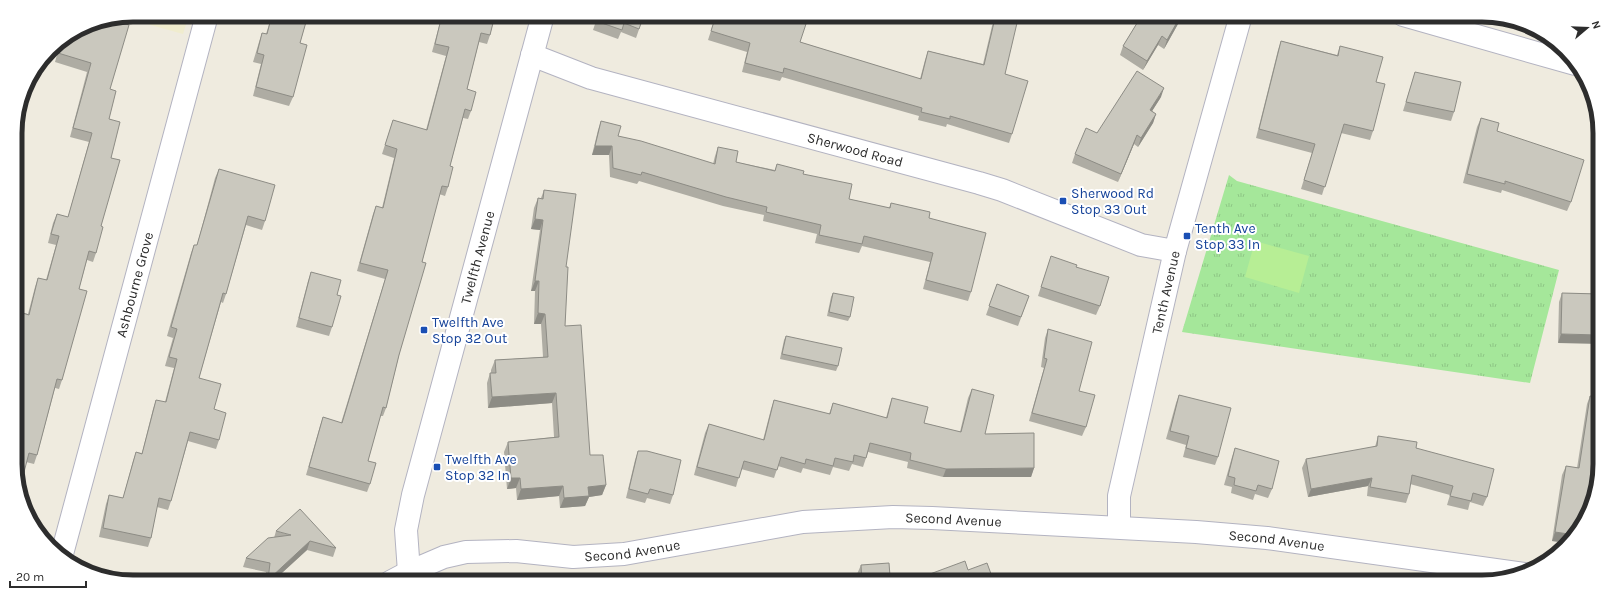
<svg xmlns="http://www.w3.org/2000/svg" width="1615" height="597" font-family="Karla,sans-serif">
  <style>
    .education { fill: #f0ecce }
    .park { fill: url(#park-tufts) }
    .pitch { fill: #b7ee95 }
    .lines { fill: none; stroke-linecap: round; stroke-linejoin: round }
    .minor-casing { stroke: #b3b3c1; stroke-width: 24 }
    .minor { stroke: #fff; stroke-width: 22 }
    .wall { fill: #aeaca3 }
    .shaded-wall { fill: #8d8c85 }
    .building { fill: #cac8be; stroke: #8d8c85 }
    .transit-dot { fill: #1a4fb4; stroke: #fff; stroke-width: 1.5 }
    .labels { text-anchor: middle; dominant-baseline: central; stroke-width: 4; stroke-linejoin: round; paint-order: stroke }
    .street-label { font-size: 14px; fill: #2d2d2d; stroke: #fff }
    .transit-label { font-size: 14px; fill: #164399; stroke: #fff; text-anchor: start }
    .rim { fill: none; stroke: #2d2d2d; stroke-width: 5 }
  </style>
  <defs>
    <pattern id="park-tufts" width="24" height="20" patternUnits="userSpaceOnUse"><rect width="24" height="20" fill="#a5e79a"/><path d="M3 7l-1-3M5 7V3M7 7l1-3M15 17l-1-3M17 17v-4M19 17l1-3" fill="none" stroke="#8ec685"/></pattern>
  </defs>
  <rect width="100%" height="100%" fill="#efebdf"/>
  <path class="education" d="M133 15H189L183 34 122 17Z"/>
  <path class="park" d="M1229 175 1237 181 1559 270 1530 383 1182 332Z"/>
  <path class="pitch" d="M1255 241 1309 256 1299 293 1245 277Z"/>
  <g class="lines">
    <defs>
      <g id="minor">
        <path d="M1403 15 1575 64"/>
        <path id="s1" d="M532 55 591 78 979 183 1002 190 1141 245 1175 251"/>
        <path id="s2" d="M1119 527V496L1175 251 1241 15"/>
        <path id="s3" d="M62 554 207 15"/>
        <path id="s4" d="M409 572 406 530 413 495 543 15"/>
        <path id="s5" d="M390 582 409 572 444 557 466 552 516 551 573 557 624 554 803 522 893 517 932 518 1196 532 1267 538 1524 574"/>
      </g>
    </defs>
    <use href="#minor" class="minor-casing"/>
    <use href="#minor" class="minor"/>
  </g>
  <path class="wall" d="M272 15H308L300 43 293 97 289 106 253 96 261 64 253 62 259 42 262 33 266 34Z
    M442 15H495L490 35 487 44 479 42 467 89 471 111 468 119 463 118 450 166 448 187 445 196 439 194 386 408 383 416H380L368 461 370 484 367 492 306 475 320 426 323 417 341 423 385 279 357 271 373 214 376 206 382 208 394 158 382 154 393 120 426 130 446 56 432 52Z
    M598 15H644L636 38 621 32 618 39 593 30Z
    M716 15H771L800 42 920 79 925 60 928 51 983 64 992 26 995 18 1005 74 1012 134 1009 143 947 124 946 127 918 120 919 116 782 77 780 81 742 72 747 52 708 40Z
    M1142 15H1183L1164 49 1158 45 1143 70 1120 55 1123 46Z
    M88 24 110 89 109 119 111 158 101 226 96 253 93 262 87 260 79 289 62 380 59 389 55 388 37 455 34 464 26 462 17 487 16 347 17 345 16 344V311L28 314 35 287 38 278 46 280 56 245 48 243 53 223 57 214 68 217 89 142 70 137 87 72 55 62 61 40Z
    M1281 41 1337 55 1340 46 1376 82 1373 131 1370 140 1341 133 1322 195 1301 189 1312 153 1256 138 1278 50Z
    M1415 72 1454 112 1451 121 1403 111Z
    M1161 97 1152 111 1156 114 1153 123 1138 147 1134 144 1118 182 1072 163 1075 154 1097 133Z
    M1481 118 1497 131 1571 202 1567 211 1502 190 1501 193 1463 183 1477 127Z
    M601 121 618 136 713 164 715 156 718 147 736 162 775 170 777 164 803 174 849 199 889 208 891 203 929 218 971 292 968 301 923 289 930 262 862 246 859 253 815 243 817 234 763 221 764 215 723 206 639 181 637 184 610 177 609 155H592L598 130Z
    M219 169 265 221 262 230 246 225 226 294 223 303 221 302 199 378 214 409 219 440 216 449 188 441 171 501 168 510 157 507 151 538 148 547 99 537 106 504 109 495 123 498 133 461 136 452 142 453 153 409 156 400 165 402 174 368 165 366 173 338 167 336 191 253 194 245H197L215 178Z
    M544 190 566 267 565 326 590 455 606 485 602 495 589 497 585 506 560 508 559 496 517 500 516 488 507 489 504 452 508 442 554 437 552 403 488 408 487 383 490 373H491V370L495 360 543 357 541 324H534L535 291H531L540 230 531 229 534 208 538 198H541Z
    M1051 256 1076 267 1100 306 1096 315 1038 296Z
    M311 272 337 295 332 327 329 336 296 327 308 281Z
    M997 284 1029 296 1018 326 986 315Z
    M833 293 850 317 848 321 827 316 831 297Z
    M1562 293 1599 294 1558 343 1559 302Z
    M1048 329 1079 391 1086 427 1082 436 1029 421 1044 368 1041 367 1045 338Z
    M786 336 838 366 836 371 780 359 784 340Z
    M972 389 985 434 1034 468 1031 477H943L907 468 908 462 868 452 863 467 852 464 849 471 833 467 830 475 803 468 801 473 778 466 774 478 741 469 736 487 694 475 705 433 709 424 763 440 771 409 774 400 829 414 833 403 886 418 889 407 892 398 924 423 960 432 968 398Z
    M1179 395 1218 457 1215 465 1183 457 1186 445 1166 439 1176 403Z
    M1590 396 1580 530 1568 543 1552 541 1562 475 1566 466 1577 468 1587 404Z
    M1378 436 1416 448 1487 497 1483 506 1470 502 1468 510 1447 505 1450 495 1410 484 1409 494 1406 503 1367 496 1368 486 1308 497 1302 468 1306 459 1375 447Z
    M1235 448 1272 489 1268 498 1255 494 1253 500 1231 493 1232 487 1224 485 1232 457Z
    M638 451 673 495 670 504 647 498 645 503 626 498 635 460Z
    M276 531 336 548 333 557 307 550 272 582H265L266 572 243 567 246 558 274 538Z
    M861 565 890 576 930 574 968 570 994 582H858L857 574Z"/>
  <path class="shaded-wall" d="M1181 15H1183L1164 49 1167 40Z
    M1162 36 1158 45 1143 70 1147 61Z
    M1164 88 1161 97 1147 119 1150 110Z
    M1156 114 1153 123 1138 147 1141 138Z
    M1137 135 1134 144 1118 182 1121 174Z
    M595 146H612L609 155H592Z
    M535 219 543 220 540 230 531 229Z
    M535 281H539L535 291H531Z
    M538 313 545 314 541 324H534Z
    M1561 334 1600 335V344L1558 343Z
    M556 393 552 403 488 408 492 397Z
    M1034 468 1031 477H943L946 469Z
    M511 478H520L516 488 507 489Z
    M1372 478 1368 486 1308 497 1311 489Z
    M606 485 602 495 589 497 585 506 560 508 564 498 588 487Z
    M563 486 559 496 517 500 521 489Z
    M1555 532 1575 535 1568 543 1552 541Z
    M310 541 307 550 272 582H267L268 580Z"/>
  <path class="building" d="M272 15H308L300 43 307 45 293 97 256 87 264 55 257 53 262 33 267 34Z
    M442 15H495L490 35 481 33 467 89 476 92 471 111 465 109 450 166 453 167 448 187 442 186 422 262 426 263 399 355 386 408 383 407 368 461 376 463 370 484 309 467 323 417 342 423 388 270 360 263 376 206 383 208 397 149 385 145 393 120 427 130 449 47 435 44Z
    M598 15H644L639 29 624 23 622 30 596 21Z
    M716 15H771L806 24 800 42 921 79 928 51 984 65 995 18 1017 23 1005 74 1028 81 1012 134 950 116V119L921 112 922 108 784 68 783 73 745 63 750 43 711 31Z
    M1142 15H1181L1167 40 1162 36 1147 61 1123 46Z
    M110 19 129 25 110 89 116 91 109 119 120 122 111 158 120 160 101 226 103 227 96 253 89 251 79 289 87 291 62 380 57 379 37 455 29 453 19 491 17 487 16 351 20 336 16 335V311L29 315 38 278 47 280 59 236 51 234 57 214 68 217 92 133 73 128 91 63 58 53 62 40 88 24Z
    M1281 41 1338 56 1340 46 1383 57 1376 82 1385 84 1373 131 1344 124 1325 187 1304 180 1315 144 1259 129Z
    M1137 71 1164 88 1150 110 1156 114 1141 138 1137 135 1121 174 1075 154 1086 128 1097 133Z
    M1415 72 1461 82 1454 112 1406 102Z
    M1481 118 1499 123 1497 131 1584 160 1571 202 1505 181V184L1467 174Z
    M601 121 621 126 618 136 641 141 715 164 718 147 738 151 736 162 775 171 777 164 804 171 803 174 852 184 849 199 890 208 891 203 930 212 929 218 986 233 971 292 926 280 933 253 864 236 862 244 819 235 821 225 766 212 767 207 726 197 642 172 641 175 613 168 612 146H595Z
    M219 169 275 185 265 221 248 216 226 294 223 293 199 378 221 384 214 409 226 413 219 440 190 432 171 501 159 498 151 538 103 528 109 495 123 498 136 452 142 454 156 400 166 402 177 359 169 357 177 329 171 327 194 245H197Z
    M544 190 576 194 566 267H568L565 326 581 325 590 455H603L606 485 588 487 589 496 564 498 563 486 521 489 520 478H511L508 442 559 437 556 393 492 397 490 373H496L495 360 548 357 545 314 538 313 539 281H535L543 220 535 219 538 198 543 199Z
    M1051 256 1077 265 1076 267 1109 277 1100 306 1041 287Z
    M311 272 341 280 337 295 341 296 332 327 299 318Z
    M997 284 1029 296 1021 317 989 306Z
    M833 293 854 297 850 317 829 312Z
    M1562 293 1599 294 1600 335 1561 334Z
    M1048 329 1092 342 1079 391 1095 395 1086 427 1032 413 1047 359 1044 358Z
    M786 336 842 348 838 366 782 354Z
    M972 389 994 395 985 434 1034 433V468L946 469 910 460 911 453 870 443 866 458 854 455 853 462 835 458 833 466 806 459 805 464 781 457 777 470 744 461 739 478 697 467 709 424 764 440 774 400 830 414 833 403 887 418 892 398 928 407 924 423 961 432Z
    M1179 395 1231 408 1218 457 1186 448 1189 436 1170 431Z
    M1590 396 1600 397V464L1594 502 1580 530 1575 535 1555 532 1566 466 1579 468Z
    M1378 436 1417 442 1416 448 1494 469 1487 497 1473 493 1471 501 1450 496 1453 486 1412 475 1409 494 1370 487 1372 478 1311 489 1306 459 1377 446Z
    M1235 448 1279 461 1272 489 1258 485 1256 491 1234 485 1235 478 1228 476Z
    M638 451H647L681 460 673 495 650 489 648 494 629 489Z
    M300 509 336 548 310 541 268 580 270 563 246 558 268 538 291 535 276 531Z
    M965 561 968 570 987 563 994 582H862L861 565 889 563 890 576 930 574Z
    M98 572 156 574 155 582H133L98 576Z
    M1146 579 1174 581 1146 582Z"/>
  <g class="transit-dot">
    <rect x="1059" y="197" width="8" height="8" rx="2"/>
    <rect x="1183" y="232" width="8" height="8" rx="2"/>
    <rect x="420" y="326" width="8" height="8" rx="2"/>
    <rect x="433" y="463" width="8" height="8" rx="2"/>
  </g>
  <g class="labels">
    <g class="street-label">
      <text stroke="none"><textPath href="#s1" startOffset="337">Sherwood Road</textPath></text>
      <text stroke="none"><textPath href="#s4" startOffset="324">Twelfth Avenue</textPath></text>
      <text stroke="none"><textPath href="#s3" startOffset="279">Ashbourne Grove</textPath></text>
      <text stroke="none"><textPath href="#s2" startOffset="240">Tenth Avenue</textPath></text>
      <text stroke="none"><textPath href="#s5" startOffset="573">Second Avenue</textPath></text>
      <text stroke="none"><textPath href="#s5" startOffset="897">Second Avenue</textPath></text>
      <text stroke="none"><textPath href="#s5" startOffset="249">Second Avenue</textPath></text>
    </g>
    <g class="transit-label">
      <text x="1071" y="193">Sherwood Rd<tspan x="1071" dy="16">Stop 33 Out</tspan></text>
      <text x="1195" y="228">Tenth Ave<tspan x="1195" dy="16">Stop 33 In</tspan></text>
      <text x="432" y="322">Twelfth Ave<tspan x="432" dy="16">Stop 32 Out</tspan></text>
      <text x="445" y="459">Twelfth Ave<tspan x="445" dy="16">Stop 32 In</tspan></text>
    </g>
  </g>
  <path d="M0 0H1615V597H0ZM133 22H1482A111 111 0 0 1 1593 133V464A111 111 0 0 1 1482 575H133A111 111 0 0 1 22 464V133A111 111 0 0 1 133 22Z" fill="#fff" fill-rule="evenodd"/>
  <path class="rim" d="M133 22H1482A111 111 0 0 1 1593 133V464A111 111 0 0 1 1482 575H133A111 111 0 0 1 22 464V133A111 111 0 0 1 133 22Z"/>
  <g transform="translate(1587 28) rotate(71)" stroke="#ffffff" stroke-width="3" paint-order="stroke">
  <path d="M0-3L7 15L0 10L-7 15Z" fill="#2d2d2d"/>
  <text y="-6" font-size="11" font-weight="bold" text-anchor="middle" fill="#2d2d2d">N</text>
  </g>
  <path d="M10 581v6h76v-6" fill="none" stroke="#2d2d2d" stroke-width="2"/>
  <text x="16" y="581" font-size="12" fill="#2d2d2d" stroke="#ffffff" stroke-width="3" paint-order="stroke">20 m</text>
</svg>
